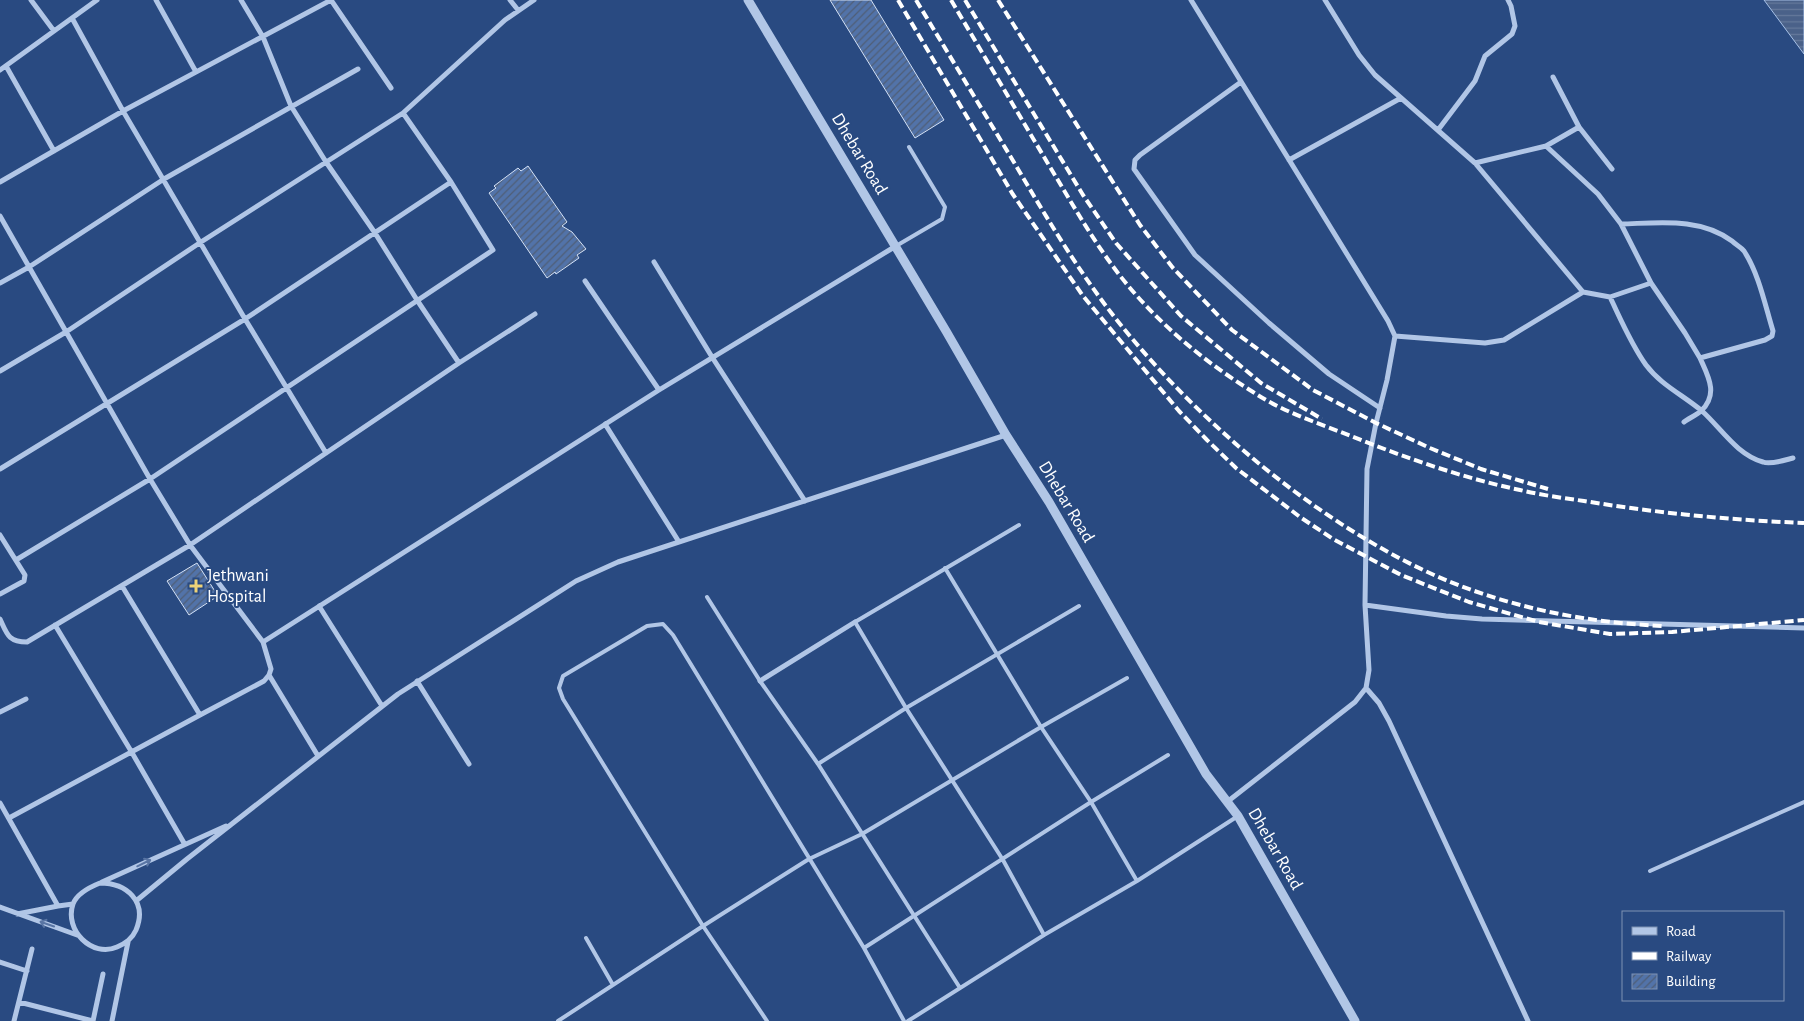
<svg xmlns="http://www.w3.org/2000/svg" width="1804" height="1021" font-family="'Alegreya Sans',sans-serif">
  <style>
    .water { fill: url(#water-rules); stroke: #a6c0e6 }
    .building { fill: url(#building-hatch); stroke: #d4e1f5 }
    .lines { fill: none; stroke-linecap: round; stroke-linejoin: round }
    .service { stroke: #b1c6e6; stroke-width: 4 }
    .minor { stroke: #b1c6e6; stroke-width: 5 }
    .tertiary { stroke: #b1c6e6; stroke-width: 9 }
    .rail { stroke: #fff; stroke-width: 4; stroke-dasharray: 9 4; stroke-linecap: butt }
    .oneway { stroke: #5975a4 }
    .poi-dot { fill: #edd278; stroke: #294a81; stroke-width: 2 }
    .labels { text-anchor: middle; dominant-baseline: central; stroke-width: 4; stroke-linejoin: round; paint-order: stroke }
    .street-label { font-size: 18px; fill: #fff; stroke: #294a81 }
    .poi-label { font-size: 18px; fill: #fff; stroke: #294a81; text-anchor: start }
  </style>
  <defs>
    <pattern id="water-rules" width="6" height="5" patternUnits="userSpaceOnUse" patternTransform="scale(1.25)"><rect width="6" height="5" fill="#4a6189"/><path d="M0 2.5h6" fill="none" stroke="#65799b"/></pattern>
    <pattern id="building-hatch" width="6" height="6" patternUnits="userSpaceOnUse" patternTransform="scale(1.25)"><rect width="6" height="6" fill="#5273a9"/><path d="M-1 1l2-2M0 6l6-6M5 7l2-2" fill="none" stroke="#4f5e76"/></pattern>
  </defs>
  <rect width="100%" height="100%" fill="#294a81"/>
  <path class="water" d="M1764 0H1804V54Z"/>
  <path class="building" d="M830 0H871L944 120 915 138Z
    M528 166 567 222 562 226 572 232 586 249 577 255 579 258 556 274 555 272 547 278 489 193 496 188 494 186 518 168 521 171Z
    M197 563 218 596 189 615 167 581Z"/>
  <g class="lines">
    <path class="service" d="M896 246 942 219 945 207 909 147
      M1019 525 855 622 906 708 1003 860 1044 935
      M945 568 1041 727 1091 802 1137 881
      M707 597 760 681 818 764 960 988
      M818 764 906 708 1079 606
      M1650 871 1804 802
      M586 938 613 985
      M864 948 1091 802 1168 755
      M558 1021 703 926 809 859 862 834 1041 727 1127 678
      M767 1021 703 926 563 699 559 688 563 676 647 626 663 624 673 635 864 948 904 1021
      M908 1021 1044 935 1137 881 1238 816"/>
    <path class="minor" d="M31 0 54 31
      M156 0 196 72
      M331 0 391 88
      M510 0 518 10
      M1191 0 1388 321 1395 336 1387 380 1376 423 1367 469 1365 605 1369 670 1366 688 1355 702 1227 802
      M1325 0 1359 55 1375 75 1475 163 1583 292
      M72 18 123 111 245 319 326 453
      M6 66 54 151
      M0 70 97 0
      M1553 77 1579 127
      M1241 82 1140 155 1135 160 1134 169 1195 255 1269 323 1329 374 1380 408
      M1438 130 1475 81 1485 56 1512 34 1515 26 1511 6 1508 0
      M1546 146 1579 127 1612 169
      M1289 160 1401 98
      M0 182 123 111 331 0
      M0 216 150 479 190 545 263 642 271 669 269 675 264 681 200 715 122 586
      M1621 224C1659 223 1700 217 1732 241 1736 245 1741 247 1744 251 1759 274 1765 305 1773 331L1772 336 1765 340 1700 358 1685 333 1651 283
      M654 262 712 357 805 501
      M585 281 659 390
      M0 283 29 267 164 179 358 69
      M1610 297C1621 320 1631 344 1646 365 1661 385 1683 395 1702 411 1721 428 1737 455 1763 462 1771 465 1785 460 1793 458
      M1395 336 1485 343 1504 340 1583 292 1610 297 1651 283 1621 224 1598 194 1546 146 1475 163
      M459 363 535 314
      M0 371 66 332 201 242 403 113 505 20 534 0
      M1684 422C1689 418 1697 415 1701 411 1719 394 1708 376 1700 358
      M605 424 679 542
      M0 469 245 319 451 182
      M0 535 25 575 24 581 0 594
      M16 560 150 479 493 250 451 182 403 113
      M1365 605 1446 616 1482 619 1804 628
      M319 606 382 706
      M0 619C7 634 8 642 27 642L190 545 459 363 417 300 375 233 326 162 291 106 263 37 241 0
      M55 625 131 751 184 843
      M263 642 659 390 896 246
      M269 675 318 756
      M417 681 469 764
      M760 681 855 622
      M1366 688 1379 703 1389 721 1528 1021
      M0 712 26 699
      M0 803 58 906
      M9 818 200 715
      M102 882 226 826
      M100 883C126 883 148 901 136 930 132 939 126 943 117 947 92 958 64 930 73 904 77 893 90 887 100 883Z
      M136 901 187 859 398 694 576 581 618 562 1006 435
      M0 907 77 935
      M17 914 58 906 73 904
      M0 962 27 971
      M19 1002 93 1021
      M14 1021 32 949
      M93 1021 103 974
      M112 1021 128 942"/>
    <path class="tertiary" d="M748 0 946 331 1006 435 1049 502 1206 774 1238 816 1355 1021"/>
    <path class="rail" d="M898 0 1012 193 1083 296 1179 411 1207 440 1236 468 1300 517 1333 539 1401 575 1469 602 1539 622 1610 634 1672 632 1804 620
      M916 0C948 53 980 106 1012 159 1041 208 1069 256 1103 302 1186 413 1320 528 1448 581 1517 609 1590 623 1664 626
      M951 0C983 54 1015 108 1047 162 1075 208 1101 256 1137 296 1171 334 1210 365 1253 392 1283 412 1318 423 1351 436 1406 458 1463 478 1520 490 1541 495 1563 498 1584 501 1657 513 1730 520 1804 523
      M965 0 1083 195 1116 243 1181 316 1261 383 1322 419
      M998 0 1140 225 1173 268 1232 330 1313 390 1376 423 1430 448 1481 469 1548 489"/>
  </g>
  <defs><path id="oneway-shaft" d="M-6 0H5M1.5-3L5.5 0L1.5 3" fill="none" stroke-width="1.6" stroke-linecap="round" stroke-linejoin="round" transform="scale(1.25)"/></defs>
  <g class="oneway">
    <use href="#oneway-shaft" transform="translate(144 863) rotate(-26)"/>
    <use href="#oneway-shaft" transform="translate(47 924) rotate(-161)"/>
  </g>
  <path class="poi-dot" d="M193.5 578.5h5v5h5v5h-5v5h-5v-5h-5v-5h5z"/>
  <g class="labels">
    <g class="street-label">
      <text transform="translate(859 154) rotate(59)">Dhebar Road</text>
      <text transform="translate(1066 502) rotate(59)">Dhebar Road</text>
      <text transform="translate(1275 849) rotate(60)">Dhebar Road</text>
    </g>
    <g class="poi-label">
      <text x="207" y="576">Jethwani<tspan x="207" dy="21">Hospital</tspan></text>
    </g>
  </g>
  <rect x="1622" y="911" width="162" height="90" fill="#294a81" stroke="#7f92b3"/>
  <rect x="1632" y="927" width="25" height="8" fill="#b1c6e6" stroke="#7f92b3"/>
  <text x="1666" y="936" font-size="15" fill="#ffffff">Road</text>
  <rect x="1632" y="952" width="25" height="8" fill="#ffffff" stroke="#7f92b3"/>
  <text x="1666" y="961" font-size="15" fill="#ffffff">Railway</text>
  <rect x="1632" y="974" width="25" height="15" fill="url(#building-hatch)" stroke="#7f92b3"/>
  <text x="1666" y="986" font-size="15" fill="#ffffff">Building</text>
</svg>
